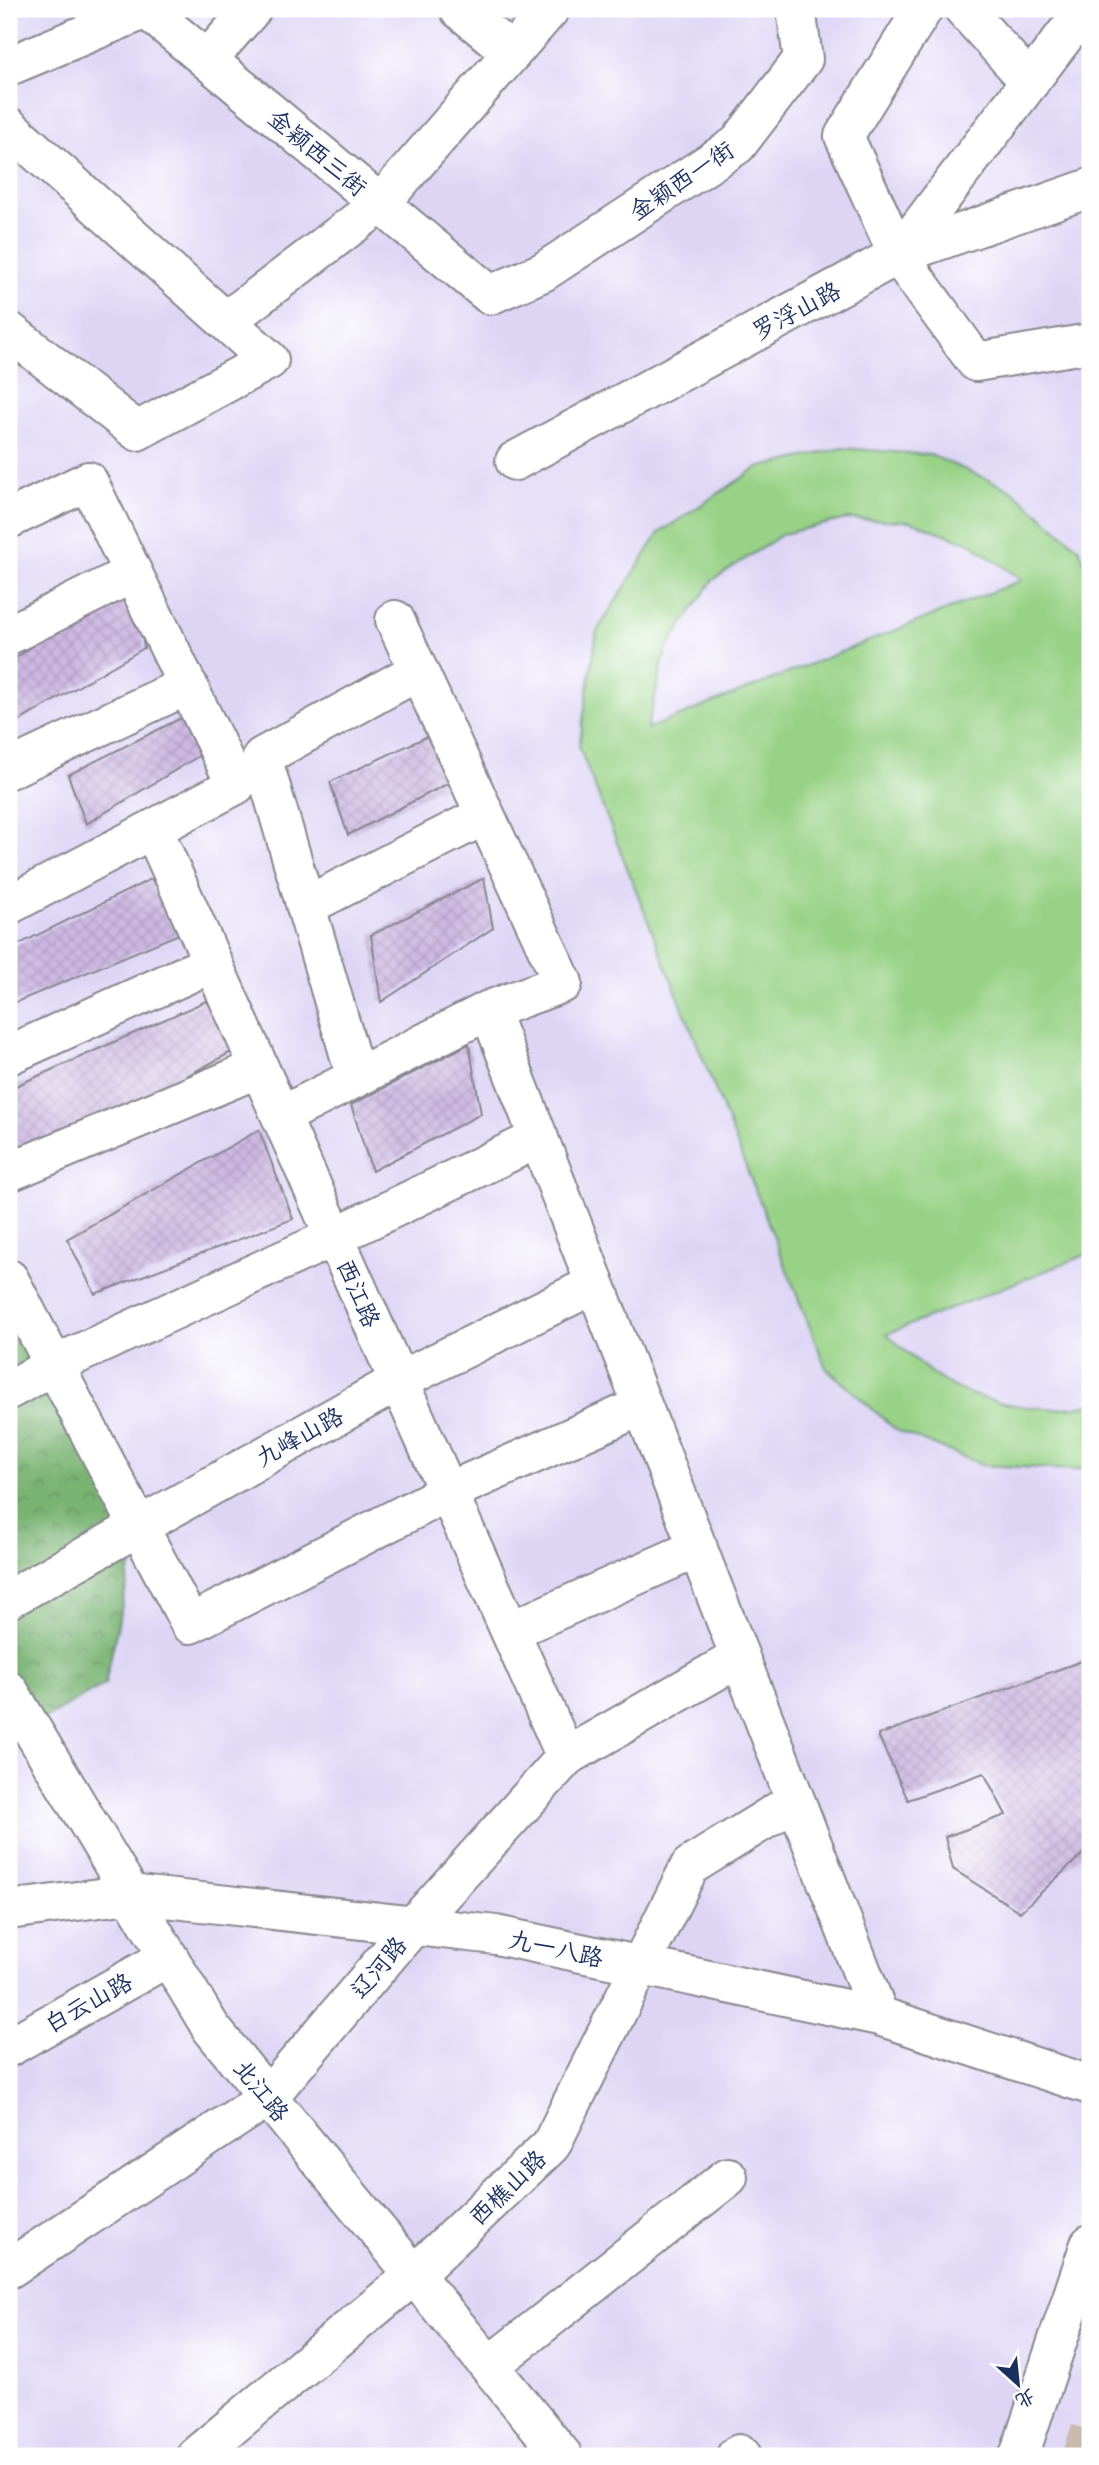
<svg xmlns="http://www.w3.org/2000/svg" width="1099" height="2465" font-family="'Patrick Hand','LXGW WenKai TC',sans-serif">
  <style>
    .built { fill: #ded5f5 }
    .forest { fill: url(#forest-crowns); stroke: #4a7268; stroke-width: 2 }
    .garden { fill: #98d286; stroke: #5a8072; stroke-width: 2; fill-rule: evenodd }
    .building { fill: url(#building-cross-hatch) }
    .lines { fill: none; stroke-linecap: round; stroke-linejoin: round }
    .secondary-tunnel { stroke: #c8baac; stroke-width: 38; stroke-dasharray: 38 19; stroke-linecap: butt }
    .minor-casing { stroke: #87868e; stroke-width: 42 }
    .minor { stroke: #fff; stroke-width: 38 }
    .labels { text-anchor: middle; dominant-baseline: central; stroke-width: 6; stroke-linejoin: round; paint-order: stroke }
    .street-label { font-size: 24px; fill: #1b2f5e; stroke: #fff }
  </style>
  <defs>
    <pattern id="forest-crowns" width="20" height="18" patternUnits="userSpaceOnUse" patternTransform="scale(1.75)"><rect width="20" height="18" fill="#7ab473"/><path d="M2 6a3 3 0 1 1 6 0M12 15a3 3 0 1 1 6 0" fill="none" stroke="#639362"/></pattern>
    <pattern id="building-cross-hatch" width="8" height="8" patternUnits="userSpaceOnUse" patternTransform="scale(1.75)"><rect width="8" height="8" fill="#ceb8e2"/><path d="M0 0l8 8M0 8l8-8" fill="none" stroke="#b09ec4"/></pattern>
  </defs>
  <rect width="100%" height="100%" fill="#fff"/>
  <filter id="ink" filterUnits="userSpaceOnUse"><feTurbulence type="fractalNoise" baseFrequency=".0143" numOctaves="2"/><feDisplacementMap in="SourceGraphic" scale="14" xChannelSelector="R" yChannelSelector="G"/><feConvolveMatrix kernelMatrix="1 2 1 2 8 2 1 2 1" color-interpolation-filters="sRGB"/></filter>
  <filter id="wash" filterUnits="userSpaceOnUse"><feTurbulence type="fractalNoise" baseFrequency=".00686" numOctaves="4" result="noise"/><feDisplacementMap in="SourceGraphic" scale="28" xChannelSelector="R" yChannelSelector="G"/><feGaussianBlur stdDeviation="1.57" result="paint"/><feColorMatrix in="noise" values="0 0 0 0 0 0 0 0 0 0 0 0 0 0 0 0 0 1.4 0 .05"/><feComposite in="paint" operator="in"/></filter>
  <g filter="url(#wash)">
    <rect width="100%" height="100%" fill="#f3ddbf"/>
    <path class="built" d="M9 9H1090V2456H9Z"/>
    <path class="forest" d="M9 1264 142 1514 105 1684 9 1739Z"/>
    <path class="garden" d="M843 448 931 455 1012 490 1079 548 1090 577V1253L887 1334C903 1349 920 1365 937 1377 974 1403 1047 1415 1090 1404V1466L1076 1470 983 1465 896 1430 826 1368 579 747 597 631 659 533 757 468ZM846 519 910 521 970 543 1022 580 647 729 666 649 713 580 783 534Z"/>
    <g id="blocks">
      <path class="building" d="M133 573 144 648 9 727V663Z
        M199 709 217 745 86 824 68 775Z
        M445 728 466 774 348 835 330 782Z
        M484 878 493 928 381 1002 371 935Z
        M151 879 196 927 9 1005V949Z
        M206 1001 248 1043 14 1170 9 1162V1089Z
        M469 1044 481 1114 372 1171 351 1105Z
        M259 1130 293 1219 95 1294 67 1239Z
        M1090 1658V1847L1020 1912 953 1869 945 1837 1006 1815 984 1773 908 1800 878 1735Z"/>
    </g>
  </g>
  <g filter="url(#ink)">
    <use href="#blocks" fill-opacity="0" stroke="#87868e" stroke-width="2"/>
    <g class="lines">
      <path class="secondary-tunnel" d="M1082 2456 1090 2430"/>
      <defs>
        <path id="minor" d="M146 9 490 295 543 272 737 145 803 59 796 9
          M459 9 512 53
          M923 9 844 136 898 255 976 362 1090 343
          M964 9 1030 82
          M207 60 252 9
          M9 66 146 9
          M9 127 269 360 137 431 9 331
          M898 255 1085 9
          M226 321 380 204 550 9
          M515 461 898 255 1090 188
          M9 519 88 481 236 785 9 905
          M9 635 133 573
          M9 769 188 685
          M153 829 566 1757
          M306 906 485 815
          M489 1010 879 2016
          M9 1055 212 963
          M356 1077 262 757 418 671
          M281 1116 489 1010 563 983 395 620
          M9 1172 259 1068
          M9 1279 190 1624 448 1492 642 1406
          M9 1390 54 1365 334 1237 539 1138
          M9 1599 399 1381 595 1284
          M510 1631 698 1548
          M9 1691 211 2028 563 2456
          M9 1910 130 1894 496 1935 879 2016 1090 2085
          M9 2047 168 1957
          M9 2269 268 2097 413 1926 566 1757 740 1657
          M489 2366 728 2177
          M196 2456 414 2275 551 2145 690 1866 795 1801
          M736 2456 739 2454 742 2456
          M1019 2456 1090 2244"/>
      </defs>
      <use href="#minor" class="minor-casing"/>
      <use href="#minor" class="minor"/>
    </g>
  </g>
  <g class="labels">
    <g class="street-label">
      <text transform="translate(318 152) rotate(40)">金颖西三街</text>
      <text transform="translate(681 180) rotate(-34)">金颖西一街</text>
      <text transform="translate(796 310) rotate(-28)">罗浮山路</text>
      <text transform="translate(359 1293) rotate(66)">西江路</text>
      <text transform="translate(299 1436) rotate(-29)">九峰山路</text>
      <text transform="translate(556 1948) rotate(12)">九一八路</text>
      <text transform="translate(378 1967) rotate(-50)">辽河路</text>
      <text transform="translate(88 2002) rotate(-29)">白云山路</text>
      <text transform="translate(262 2090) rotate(51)">北江路</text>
      <text transform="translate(507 2187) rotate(-44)">西樵山路</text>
    </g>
  </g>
  <rect width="1099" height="2465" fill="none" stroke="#fff" stroke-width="35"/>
  <g transform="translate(1018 2384) rotate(153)" stroke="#ffffff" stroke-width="5" paint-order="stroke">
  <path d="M0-5L12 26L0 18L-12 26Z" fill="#1b2f5e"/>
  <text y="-10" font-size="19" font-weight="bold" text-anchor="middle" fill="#1b2f5e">北</text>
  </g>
</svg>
